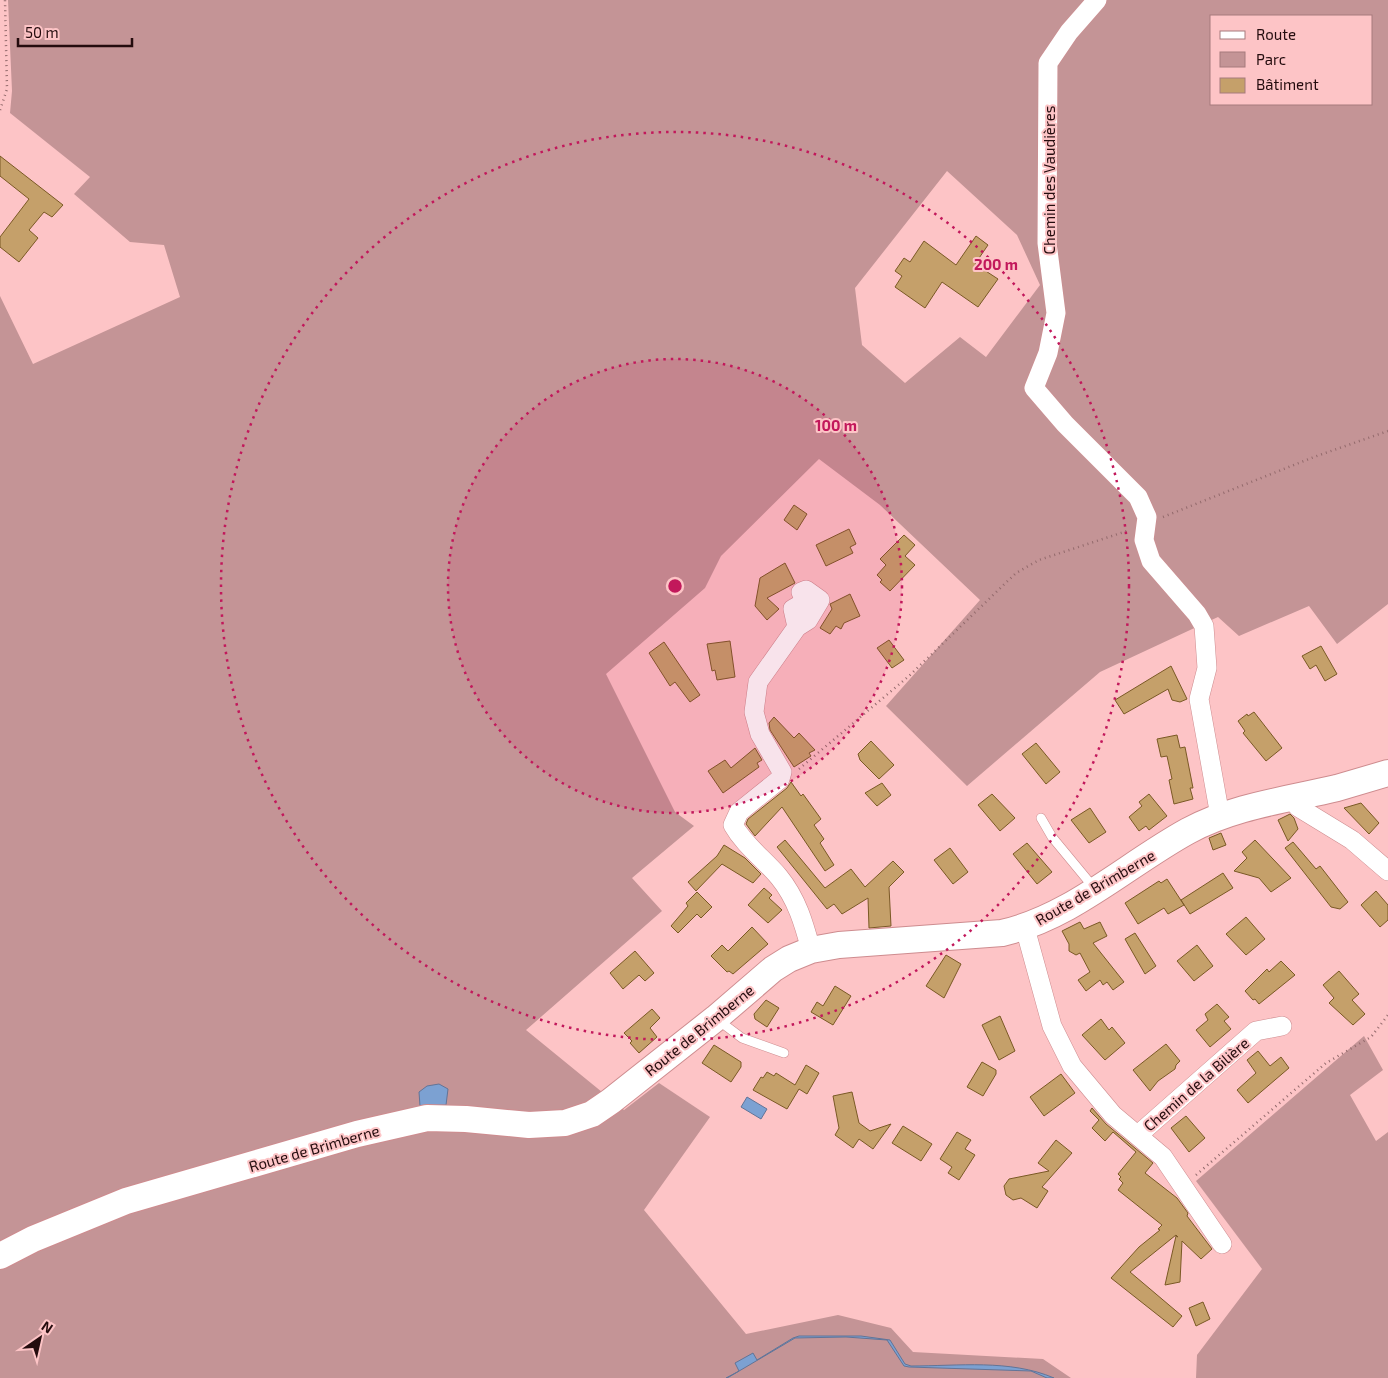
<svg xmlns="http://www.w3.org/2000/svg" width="1388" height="1378" font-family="'Exo 2',sans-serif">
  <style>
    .green { fill: #c49496; fill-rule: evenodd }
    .water { fill: #7ca1d2; stroke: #627497 }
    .building { fill: #c5a06a; stroke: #7a5925 }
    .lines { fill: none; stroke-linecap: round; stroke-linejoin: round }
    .lane-casing { stroke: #ce8c8f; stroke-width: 10 }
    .street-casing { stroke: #ce8c8f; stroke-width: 20 }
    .secondary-casing { stroke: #ce8c8f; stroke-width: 28 }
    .path { stroke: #936a6c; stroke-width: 2.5; stroke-dasharray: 1 4; stroke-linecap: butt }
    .lane { stroke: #fff; stroke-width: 9 }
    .street { stroke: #fff; stroke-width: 19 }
    .secondary { stroke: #fff; stroke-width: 26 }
    .ring { fill: none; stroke: #c2185b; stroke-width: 2.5; stroke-dasharray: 2.5 5 }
    .labels { text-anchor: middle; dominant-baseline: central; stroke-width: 4; stroke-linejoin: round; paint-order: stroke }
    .street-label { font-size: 15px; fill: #240c0e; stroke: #fdc4c6 }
    .centre { fill: #c2185b; stroke: #fdc4c6; stroke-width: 2.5 }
    .ring-label { font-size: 15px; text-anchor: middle; font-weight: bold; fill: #c2185b; stroke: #fdc4c6; stroke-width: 4; stroke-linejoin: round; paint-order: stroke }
  </style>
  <rect width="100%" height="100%" fill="#fdc4c6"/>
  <path class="green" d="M8 0H1388V604L1337 644 1309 606 1239 636 1218 617 1100 672 967 786 886 706 980 600 880 505 819 459 721 556 705 588 606 674 675 812 694 826 632 878 662 911 526 1030 624 1110 659 1083 710 1117 644 1210 746 1334 838 1315 891 1328 913 1352 1043 1359 1071 1378H0V296L33 364 180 297 164 245 130 242 74 194 90 177 10 113 12 91ZM1212 16H1372V104H1212ZM947 171 1017 235 1040 285 986 357 960 337 905 383 862 345 855 288Z
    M1364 1036 1383 1070 1350 1095 1376 1141 1388 1132V1378H1196L1197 1355 1262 1269 1196 1181Z"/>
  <path class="water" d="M439 1084 448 1089 446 1105 420 1106 419 1092 427 1086Z
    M747 1097 767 1109 761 1119 741 1107Z
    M799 1336H861L890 1340 905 1364 911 1366C958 1366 1010 1359 1054 1378H1047L1031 1371 909 1367 904 1366 887 1340 846 1337 795 1338 729 1377 726 1378 739 1371 735 1363 753 1353 757 1360 793 1338Z"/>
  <path class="building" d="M0 156 63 205 52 217 44 212 29 230 38 238 19 262 0 247V237L29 199 0 176Z
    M976 236 988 245 975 264 998 279 978 307 942 282 925 308 895 287 902 276 895 271 904 258 910 262 924 241 956 265Z
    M794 505 807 514 797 530 784 520Z
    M849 529 856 544 850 547 853 553 826 566 816 545Z
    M904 535 915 545 905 556 915 565 890 591 880 582 882 580 877 575 886 565 880 559Z
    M785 563 795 583 767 598 779 609 767 620 755 606 760 578Z
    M850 594 860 616 844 623 841 629 836 626 830 634 820 628 832 609 830 604Z
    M889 640 904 660 892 668 877 648Z
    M730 641 735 677 717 680 715 670 712 671 707 644Z
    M664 642 700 695 690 702 675 682 670 686 649 653Z
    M1321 646 1337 674 1325 681 1316 665 1310 669 1302 656Z
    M1171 666 1187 699 1180 702 1172 700 1168 689 1124 714 1115 700Z
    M1254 712 1282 748 1266 761 1243 733 1245 731 1238 721 1247 714 1248 716Z
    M774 717 794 738 799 733 815 750 809 753 811 756 794 767 770 730 769 723Z
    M1177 735 1180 748 1185 747 1193 788H1190L1193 799 1174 804 1169 780 1172 779 1167 756 1161 757 1157 739Z
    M871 741 894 765 879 779 860 760 858 754Z
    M1036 743 1060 772 1046 784 1022 754Z
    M755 748 762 760 757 763 759 767 723 793 708 771 725 760 731 768Z
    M791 782 801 796 803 794 821 819 814 825 824 839 820 843 834 865 825 871 782 807 755 836 746 824 748 819 787 788Z
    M882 783 891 795 877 806 865 793Z
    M992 794 1015 818 1000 831 978 805Z
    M1149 794 1167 816 1149 830 1146 826 1139 831 1129 817 1142 806 1139 802Z
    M1361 803 1379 823 1369 834 1344 808Z
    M1090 808 1106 832 1089 843 1071 820Z
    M1290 814 1294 818 1298 829 1288 841 1278 820Z
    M1221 833 1226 845 1213 850 1209 838Z
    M785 840 825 888 851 869 865 887 893 861 904 872 889 887 891 926 869 928 868 898 842 914 834 904 827 909 777 847Z
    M1255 840 1291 878 1271 892 1259 878 1234 871 1247 858 1242 852Z
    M1293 842 1316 869 1320 866 1348 902 1340 909 1331 907 1285 848Z
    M1027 843 1052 872 1037 884 1013 854Z
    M724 845 745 858 761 874 753 883 722 864 696 891 688 882 717 856Z
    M950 848 968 872 953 884 934 860Z
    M1223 873 1233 888 1190 914 1181 900Z
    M1167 879 1184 905 1168 914 1164 908 1138 924 1125 903 1159 881 1161 883Z
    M764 888 772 895 769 898 782 910 768 923 748 905Z
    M1376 891 1388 905V920L1380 927 1361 905Z
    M697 892 712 907 701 918 697 914 678 933 671 926 688 906 686 903Z
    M1246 917 1265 939 1246 955 1226 934Z
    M1080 922 1084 929 1100 922 1107 936 1093 943 1124 982 1113 990 1107 982 1103 985 1100 980 1086 991 1078 980 1090 972 1080 953 1076 955 1069 951V944L1062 931Z
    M752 927 768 944 733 974 729 971 727 972 711 956 722 945 728 951Z
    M1135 933 1156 966 1145 974 1125 939Z
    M1197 945 1213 966 1194 981 1177 961Z
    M635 951 654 973 645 981 639 975 623 989 610 973Z
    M946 955 961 964 944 998 926 986Z
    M1281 961 1295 975 1259 1004 1255 999 1253 1000 1245 991 1267 969 1269 972Z
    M1339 971 1359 994 1352 1000 1365 1014 1353 1025 1329 1003 1334 998 1323 985Z
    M835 986 851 996 833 1025 811 1012 817 1002 823 1006Z
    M766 1000 779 1008 767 1027 755 1019 754 1014Z
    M1217 1004 1229 1017 1224 1021 1231 1029 1210 1047 1196 1030 1208 1020 1205 1014Z
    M652 1009 660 1018 650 1028 657 1037 639 1053 630 1043 632 1041 624 1033Z
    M1000 1016 1015 1051 999 1060 982 1025Z
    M1101 1019 1109 1030 1112 1027 1125 1043 1105 1060 1082 1035Z
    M1166 1044 1180 1061 1176 1065 1175 1069 1158 1081 1150 1091 1133 1070Z
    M714 1045 741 1062V1067L731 1082 702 1063Z
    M1258 1051 1270 1066 1281 1057 1289 1068 1248 1103 1237 1090 1256 1073 1247 1060Z
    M982 1062 996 1070V1074L983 1096 967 1087Z
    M806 1065 819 1073 807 1094 799 1089 787 1109 753 1090 761 1077 763 1078 767 1072 774 1076 776 1073 795 1085Z
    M1061 1074 1075 1093 1044 1116 1030 1097Z
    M852 1092 859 1123 870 1131 891 1124 873 1149 859 1139 853 1148 835 1135 839 1128 833 1096Z
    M1092 1108 1106 1124 1153 1163 1145 1173 1177 1198 1188 1213 1187 1216 1212 1249 1201 1259 1182 1241 1180 1282 1165 1285 1176 1236 1178 1237 1176 1235 1130 1272 1182 1316 1173 1327 1111 1278 1139 1247 1160 1230 1158 1229 1162 1225 1118 1190 1123 1183 1119 1179 1121 1177 1118 1174 1136 1152 1113 1132 1105 1141 1092 1128 1099 1120 1090 1111Z
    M1186 1116 1205 1138 1189 1152 1171 1128Z
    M903 1126 932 1144 921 1161 892 1143Z
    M957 1132 971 1140 965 1149 975 1155 959 1180 948 1173 952 1167 940 1159Z
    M1056 1140 1072 1153 1042 1187 1048 1191 1037 1208 1021 1198 1013 1200 1006 1195 1004 1186 1009 1179 1049 1171 1038 1163Z
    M1203 1302 1210 1319 1196 1326 1189 1308Z"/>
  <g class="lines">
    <defs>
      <path id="lane" d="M1041 818 1052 837 1095 889
        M718 1020 742 1038 784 1053"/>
      <path id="street" d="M1097 0 1069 32 1048 63 1047 243 1056 313 1048 353 1034 388 1065 424 1138 497 1147 517 1144 540 1151 561 1197 614 1204 626 1207 668 1199 699 1220 816
        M797 627 793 609 805 602 801 592 806 590 820 600 808 620 797 627 758 682 754 712 760 734 782 772 780 779 739 812 733 825C745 846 764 859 779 877 797 899 804 924 811 950
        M1292 798 1298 807 1352 840 1388 871
        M1025 928 1052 1026 1072 1066 1113 1115 1163 1157 1222 1244
        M1138 1135 1256 1031 1282 1026"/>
      <path id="secondary" d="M0 1256 33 1239 126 1201 357 1134 427 1118 466 1119 529 1125 565 1123 592 1114 611 1101 716 1018 773 969 789 959 811 950 839 945 1002 933C1072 917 1126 865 1188 831 1234 806 1286 800 1337 788 1354 783 1371 778 1388 773"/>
    </defs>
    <use href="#lane" class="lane-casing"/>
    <use href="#street" class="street-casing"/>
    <use href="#secondary" class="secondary-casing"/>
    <path class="path" d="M0 110 7 89 5 0
      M1163 517 1314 457 1388 431
      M799 769 909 676 1016 573 1039 560 1130 530
      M1196 1175 1326 1063 1371 1037 1388 1015"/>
    <use href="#lane" class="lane"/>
    <use href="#street" class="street"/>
    <use href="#secondary" class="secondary"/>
  </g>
  <circle cx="675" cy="586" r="227" fill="#c2185b" fill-opacity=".12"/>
  <g class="ring">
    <circle cx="675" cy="586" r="227"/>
    <circle cx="675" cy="586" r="454"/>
  </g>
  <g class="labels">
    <g class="street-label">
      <text transform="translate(1049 180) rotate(-90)">Chemin des Vaudières</text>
      <text transform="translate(1095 887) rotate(-30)">Route de Brimberne</text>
      <text transform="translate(699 1030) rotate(-39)">Route de Brimberne</text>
      <text transform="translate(1196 1084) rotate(-41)">Chemin de la Bilière</text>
      <text transform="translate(314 1148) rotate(-16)">Route de Brimberne</text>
    </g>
  </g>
  <circle cx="675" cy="586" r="8" class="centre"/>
  <g class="ring-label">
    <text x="996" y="270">200 m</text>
    <text x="836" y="431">100 m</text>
  </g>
  <rect x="1210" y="15" width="162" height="90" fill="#fdc4c6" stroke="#a67a7c"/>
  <rect x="1220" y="31" width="25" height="8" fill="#ffffff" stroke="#a67a7c"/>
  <text x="1256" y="40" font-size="15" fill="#240c0e">Route</text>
  <rect x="1220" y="52" width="25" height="15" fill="#c49496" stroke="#a67a7c"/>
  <text x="1256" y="65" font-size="15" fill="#240c0e">Parc</text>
  <rect x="1220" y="78" width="25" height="15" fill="#c5a06a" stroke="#a67a7c"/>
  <text x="1256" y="90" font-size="15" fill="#240c0e">Bâtiment</text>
  <g transform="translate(40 1338) rotate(34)" stroke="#fdc4c6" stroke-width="4" paint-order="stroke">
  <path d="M0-4L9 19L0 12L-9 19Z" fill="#240c0e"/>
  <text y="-8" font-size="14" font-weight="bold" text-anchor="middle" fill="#240c0e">N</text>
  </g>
  <path d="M18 38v8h114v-8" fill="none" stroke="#240c0e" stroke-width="2.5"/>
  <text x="25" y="38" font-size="15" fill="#240c0e" stroke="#fdc4c6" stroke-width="4" paint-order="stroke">50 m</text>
</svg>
